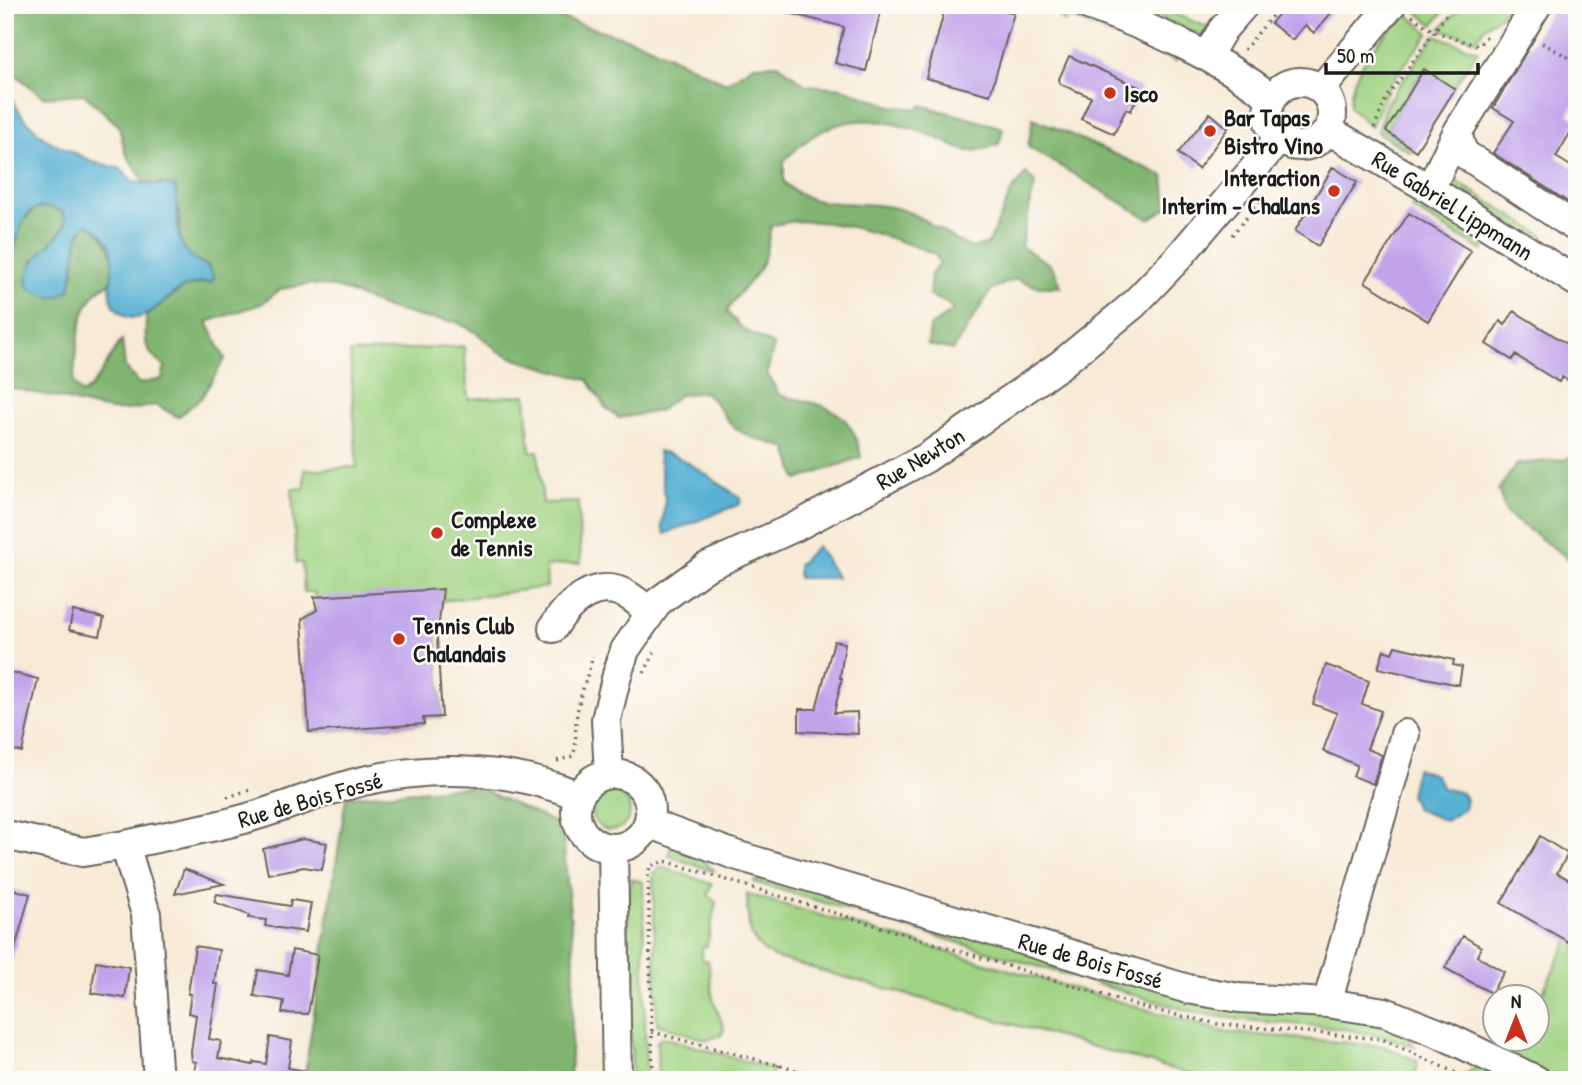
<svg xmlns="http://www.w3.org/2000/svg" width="1582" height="1085" font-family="'Patrick Hand',sans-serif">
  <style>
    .green { fill: #a0d383; stroke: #5e7850; stroke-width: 2 }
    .forest { fill: #80b571; stroke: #4e6846; stroke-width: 2 }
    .water { fill: #56b1d3; stroke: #396678; stroke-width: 2 }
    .building { fill: #c0a3eb }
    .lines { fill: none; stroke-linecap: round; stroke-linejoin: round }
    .minor-casing { stroke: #69645d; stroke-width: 32 }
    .path { stroke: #69645d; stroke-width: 3.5; stroke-dasharray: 2 5; stroke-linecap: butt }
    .minor { stroke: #fff; stroke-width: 28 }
    .poi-dot { fill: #c8321e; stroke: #fdfcf7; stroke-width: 2.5 }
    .labels { text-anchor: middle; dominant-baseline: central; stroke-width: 5; stroke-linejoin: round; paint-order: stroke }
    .poi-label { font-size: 24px; font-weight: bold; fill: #1c1c1c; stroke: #fdfcf7; text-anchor: start }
    .street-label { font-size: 24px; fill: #1c1c1c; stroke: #fdfcf7 }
  </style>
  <rect width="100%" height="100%" fill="#fdfcf7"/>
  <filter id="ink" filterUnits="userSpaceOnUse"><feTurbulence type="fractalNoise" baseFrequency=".0143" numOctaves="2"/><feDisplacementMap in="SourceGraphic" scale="14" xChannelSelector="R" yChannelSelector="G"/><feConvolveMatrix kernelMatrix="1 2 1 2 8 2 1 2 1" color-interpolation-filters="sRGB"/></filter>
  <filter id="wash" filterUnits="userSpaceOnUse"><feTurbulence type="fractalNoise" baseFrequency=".00686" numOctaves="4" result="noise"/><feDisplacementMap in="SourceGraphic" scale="28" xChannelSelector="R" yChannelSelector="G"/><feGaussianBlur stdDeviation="1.57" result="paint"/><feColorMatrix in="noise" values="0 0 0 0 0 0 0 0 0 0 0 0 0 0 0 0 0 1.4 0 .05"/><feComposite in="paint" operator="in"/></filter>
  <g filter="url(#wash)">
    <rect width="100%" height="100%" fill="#f7ead6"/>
    <path class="green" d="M1134 5H1153L1212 29 1203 37Z
      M1449 5 1433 25 1410 6 1411 5Z
      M1463 5H1513L1485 27 1476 40 1440 29Z
      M1060 12 1124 33 1178 58 1176 61 1071 18 1065 22 1058 17Z
      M1405 12 1429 33 1391 82 1371 127 1350 107C1349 68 1381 40 1405 12Z
      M1435 35 1478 51 1453 88 1423 70 1386 131 1414 149 1410 152 1377 132 1386 104Z
      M1448 176 1544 236 1541 242 1449 187 1445 181Z
      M1416 197 1487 241 1483 251 1411 208Z
      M464 346 468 399 526 395 530 451H538L543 503 578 502 581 563 546 566 547 587 441 601 437 638 442 717 424 718V724L309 732 302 619 317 609 314 592H304L302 563H296L292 489 305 488 304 470 357 467 350 353Z
      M592 811a19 19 0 1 1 38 0a19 19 0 1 1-38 0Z
      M670 847 700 857 715 872 669 856Z
      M662 867 712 884 708 895 716 902 707 946 702 947V960H708L713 999 724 1028 722 1035 707 1040 657 1024 653 873Z
      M761 875 1391 1025 1408 1037 1415 1047C1343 1018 1258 1029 1182 1009L754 882Z
      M632 879 643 882 646 1080H632L627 897Z
      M747 894 1224 1032 1383 1046 1418 1061 1414 1080H1211L773 957C746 942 748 923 747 894Z
      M1577 922V1080H1458L1513 1040H1536L1537 1004Z
      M662 1037 773 1069 770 1080H658L657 1042Z"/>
    <path class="forest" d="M5 5H529L551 15 642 43 726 83 754 65 778 64 806 85 843 88 891 106 919 109 921 105 1003 128 999 144C991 147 981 151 973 151 961 152 943 140 932 136 874 113 829 112 784 161V182C811 212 855 199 891 207 922 213 943 235 971 248L989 243 1011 192 1026 173 1035 183 1021 246C1041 262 1054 258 1061 287H1038L1016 279 992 289 953 350 928 345 930 327 953 310 947 303 929 296 931 274 940 263 935 254C890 237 817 210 771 226 768 242 766 262 755 275 742 291 737 293 727 312L742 328 774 346 767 373 779 395C823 405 852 406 861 457L797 480 787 448C770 443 741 437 729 422 720 410 717 402 704 392L679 395 659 411 619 418 605 407 588 380 518 360 498 351 477 333 457 322 425 318 387 308 339 288 310 284 281 289 261 304 207 322 225 359 201 398 178 417 156 405C114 415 104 410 64 399 45 394 25 392 5 386V275L14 258V245L22 222 35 209 50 206 63 212 66 224 45 252 32 261 74 274C71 257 75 236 87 224 109 236 118 258 110 283 75 299 78 349 73 383L82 394C99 384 109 356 122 340L125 367 139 384 162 379 165 366C141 349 146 343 146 316L184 287 210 282 208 266C168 250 185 237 178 206 176 198 166 189 161 183L146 185 125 152 119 126 84 94 43 97 5 66Z
      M1033 118 1164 176 1167 208 1149 219 1028 147Z
      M1577 445V565L1507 514 1498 490 1517 464 1568 459Z
      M475 786 562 826 574 957 570 1080H304L346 797Z"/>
    <path class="water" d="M5 78 15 105 24 118 47 140 94 162 119 168 134 182 175 186C182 221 167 250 208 266L214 278 211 282C202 282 192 284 184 287 164 295 140 337 116 308 97 285 135 248 87 224L79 232 70 290C55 302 41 297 27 286 27 255 52 250 66 224L63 212C10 187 21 262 5 275Z
      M658 451C685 455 716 483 741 498L740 504 665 534 662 527 665 500Z
      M817 546 837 578H798V565Z
      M1416 768 1435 775 1443 788 1462 793 1466 799 1464 809 1446 821 1416 809 1410 795Z"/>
    <g id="blocks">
      <path class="building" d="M782 5H882L866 71 835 63 844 27 781 11Z
        M946 5H987L1014 13 990 95 926 78Z
        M1286 5H1338L1314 33 1305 25 1292 40 1271 23Z
        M1554 5H1577V99L1568 114 1577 121 1556 157 1577 170V208L1493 153 1514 121 1493 108Z
        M1069 56 1141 88 1131 111 1126 109 1114 134 1081 119 1091 97 1060 84 1059 79Z
        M1424 69 1455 89 1416 151 1386 131Z
        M1210 113 1228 128 1198 169 1178 153Z
        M1333 167 1357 182 1318 246 1295 231Z
        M1409 213 1471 251 1428 321 1365 282Z
        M1514 311 1577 350V386L1562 377 1559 382 1515 355 1512 360 1486 344 1500 321 1505 325Z
        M443 589 437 638 442 717 423 718 424 724 309 732 302 619 317 610 314 597Z
        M73 611 104 618 100 636 69 630Z
        M834 641 845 643 840 678H842L834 713 857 712 858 734 799 731V709H816Z
        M1395 646 1454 660 1453 665 1462 667 1459 685 1378 668 1384 650 1392 653Z
        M1326 665 1369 681 1362 704 1381 711 1367 749 1382 755 1373 784 1353 776 1357 765 1323 751 1337 713 1313 704Z
        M5 671 38 679 22 752 5 748Z
        M1540 836 1568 854 1557 873 1577 884V947L1501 903Z
        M303 839 327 843 322 870 304 867 268 874 263 849Z
        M184 869 224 884 175 894Z
        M5 887 30 894 11 963 5 962Z
        M217 894 290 906 291 900 311 903 306 932 265 926 266 920 248 918 249 915 214 902Z
        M1463 936 1481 947 1477 956 1504 972 1491 993 1445 968Z
        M195 946 219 950 214 984H218L209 1039 221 1041 218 1058 253 1065 254 1062 266 1064 270 1037 292 1041 288 1068 307 1071 306 1080H193L196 1062 192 1061 191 1052 196 1015 188 1013 191 994H188Z
        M292 950 318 955 308 1014 282 1013 284 1001 254 996 258 970 288 975Z
        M96 961 129 967 125 998 91 993Z"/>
    </g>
  </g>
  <g filter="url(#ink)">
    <use href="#blocks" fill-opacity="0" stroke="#69645d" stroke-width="2"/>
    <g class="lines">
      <defs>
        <path id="minor" d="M1088 5C1154 29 1216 56 1272 98
          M1207 56 1223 29 1244 5
          M1268 114a32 32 0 1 1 64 0a32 32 0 1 1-64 0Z
          M1321 89 1391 5
          M1328 130 1430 189 1577 282
          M1457 133 1463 153 1577 228
          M1430 189 1457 133 1537 5
          M553 628C568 603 597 576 629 596 637 601 643 607 651 612
          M609 773 606 720 617 675 625 650 659 601 706 567 795 527 926 458 1060 365 1133 305 1179 257 1279 139
          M576 811a37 37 0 1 1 74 0a37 37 0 1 1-74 0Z
          M648 823 735 855 1188 989 1239 998 1327 1003 1385 1012 1443 1035 1536 1080
          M5 835 83 852 125 845 146 914 158 1080
          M125 845C163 836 203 830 240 820 282 809 321 791 363 781 433 765 512 767 579 796
          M613 848 617 1080
          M1327 1003 1405 734"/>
      </defs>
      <use href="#minor" class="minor-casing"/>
      <path class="path" d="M1412 16 1433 31 1478 46 1489 33
        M1542 43 1577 62
        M1244 50 1281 5
        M1374 128 1386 99 1453 5
        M1232 235 1265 195
        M644 673 655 652
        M557 761 573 756C577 744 575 735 576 722 578 700 587 678 593 656
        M227 797 253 789
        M652 1032 834 1080
        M653 1080 648 877 650 866 665 861 1149 1009 1218 1024 1382 1039 1471 1080
        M775 1080 779 1065"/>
      <use href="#minor" class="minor"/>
    </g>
  </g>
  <g class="poi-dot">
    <circle cx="1110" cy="93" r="7"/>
    <circle cx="1210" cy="131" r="7"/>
    <circle cx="1334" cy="191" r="7"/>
    <circle cx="437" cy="533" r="7"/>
    <circle cx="399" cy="639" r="7"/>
  </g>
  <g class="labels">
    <g class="poi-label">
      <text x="1124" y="93">Isco</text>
      <text x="1224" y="117">Bar Tapas<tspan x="1224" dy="28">Bistro Vino</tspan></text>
      <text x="1320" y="177" text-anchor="end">Interaction<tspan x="1320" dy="28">Interim - Challans</tspan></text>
      <text x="451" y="519">Complexe<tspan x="451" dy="28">de Tennis</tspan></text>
      <text x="413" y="625">Tennis Club<tspan x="413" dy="28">Chalandais</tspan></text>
    </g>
    <g class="street-label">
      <text transform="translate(1453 205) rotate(32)">Rue Gabriel Lippmann</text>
      <text transform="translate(920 458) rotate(-31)">Rue Newton</text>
      <text transform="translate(310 799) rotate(-16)">Rue de Bois Fossé</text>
      <text transform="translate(1091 960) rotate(16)">Rue de Bois Fossé</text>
    </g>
  </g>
  <rect width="1582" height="1085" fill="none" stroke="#fdfcf7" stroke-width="28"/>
  <g transform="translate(1516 1018)"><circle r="33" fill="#fdfcf7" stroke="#a3a29f" stroke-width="2"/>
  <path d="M0-5L12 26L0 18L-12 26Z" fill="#c8321e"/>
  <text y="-10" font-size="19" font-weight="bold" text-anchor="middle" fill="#1c1c1c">N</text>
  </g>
  <path d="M1326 63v10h152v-10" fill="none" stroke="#1c1c1c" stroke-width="3.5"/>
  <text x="1337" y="63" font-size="21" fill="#1c1c1c" stroke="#fdfcf7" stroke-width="5" paint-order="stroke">50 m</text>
</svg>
